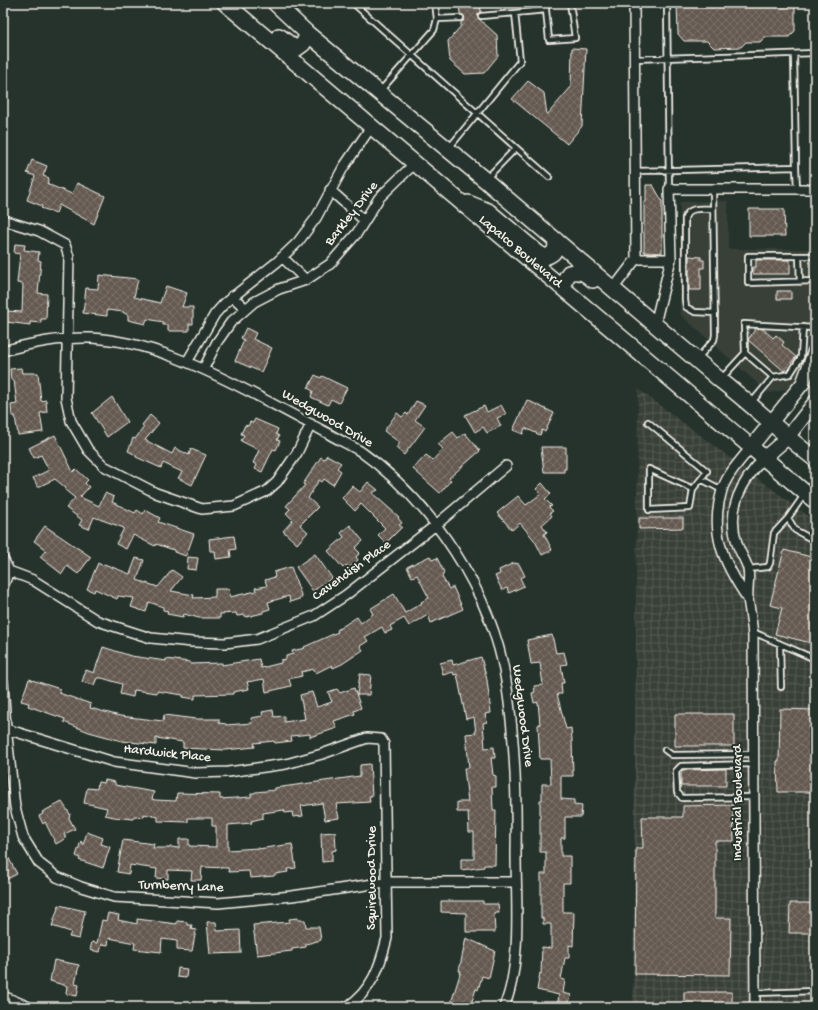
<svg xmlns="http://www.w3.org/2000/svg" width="818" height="1010" font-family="'Gochi Hand',sans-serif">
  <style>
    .built { fill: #393f38 }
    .industrial { fill: url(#industrial-grid) }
    .building { fill: url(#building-cross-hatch); stroke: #f4f1e8 }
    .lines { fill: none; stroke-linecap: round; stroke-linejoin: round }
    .lane-casing { stroke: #f4f1e8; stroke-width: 8 }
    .street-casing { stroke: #f4f1e8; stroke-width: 12 }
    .secondary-casing { stroke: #f4f1e8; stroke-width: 16 }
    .primary-casing { stroke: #f4f1e8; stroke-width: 18 }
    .lane { stroke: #26332d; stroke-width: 4.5 }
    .street { stroke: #26332d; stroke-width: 9 }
    .secondary { stroke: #26332d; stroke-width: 13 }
    .primary { stroke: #26332d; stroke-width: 15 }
    .labels { text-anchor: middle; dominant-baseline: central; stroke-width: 4; stroke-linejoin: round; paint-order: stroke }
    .street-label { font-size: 14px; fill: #f4f1e8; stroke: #26332d }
  </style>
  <defs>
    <pattern id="industrial-grid" width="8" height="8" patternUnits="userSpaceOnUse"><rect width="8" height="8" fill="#393f38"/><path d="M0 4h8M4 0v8" fill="none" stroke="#565b55"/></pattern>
    <pattern id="building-cross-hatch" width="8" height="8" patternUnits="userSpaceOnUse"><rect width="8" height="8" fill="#655a51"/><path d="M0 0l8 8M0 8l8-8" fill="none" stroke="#7c726a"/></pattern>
  </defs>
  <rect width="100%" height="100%" fill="#26332d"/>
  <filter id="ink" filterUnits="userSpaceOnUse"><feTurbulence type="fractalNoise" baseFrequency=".025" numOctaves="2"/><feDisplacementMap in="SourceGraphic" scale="8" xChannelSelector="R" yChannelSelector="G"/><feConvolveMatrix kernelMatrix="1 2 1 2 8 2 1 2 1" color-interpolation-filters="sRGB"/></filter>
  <g filter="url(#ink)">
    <path class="built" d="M728 201V249H812V341L803 366 790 389 768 393 680 314V202Z"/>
    <path class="industrial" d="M638 389 815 521V1007H633Z"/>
    <path class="building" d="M459 3H480L481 12 478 14V18L497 35 498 56 484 73 465 74 450 61 448 41 461 26V22L465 18 460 14Z
      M677 3H795V31L789 37H765L760 42H746L741 47 714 48 707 41H684L678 34Z
      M572 48 586 49 582 126 567 144 512 99 528 81 544 93 547 115 571 87Z
      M32 160 47 166 43 176 49 178 47 184 72 194 77 183 105 196 94 224 59 205 56 213 41 208 42 206 27 200 35 176 27 173Z
      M646 185H653L662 201V253L644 252V202H646Z
      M749 209H784L785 236H749Z
      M15 244 25 245 24 250 39 252 38 260 41 261 38 293 47 294 46 319H41V323L30 322V325L6 322V311L22 312 23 284 17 283 20 254 14 253Z
      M689 256 701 257V260H704V268H701V290H689Z
      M756 260H790V274H753V267H756Z
      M99 275 138 279 134 297 160 303 166 286 187 293 182 307H193V324H189V331H168V325H163V322L147 319 145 324 128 320V315L124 313V312L107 310V316L83 313 86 288 98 289Z
      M777 291H791V299H777Z
      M246 328 256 333 253 339 272 348 261 372 235 361 244 340 241 338Z
      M756 328 763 329 773 338 776 335 784 342 782 345 796 357 784 371 748 340Z
      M21 368 22 373H38L41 401 46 400 47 412 40 413 43 432 18 435 15 416H12L11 405 17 404 14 380H11L10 369Z
      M315 375 321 378 322 376 347 388 339 403 331 399 328 405 311 397 313 391 308 388Z
      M112 397 127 422 107 437 92 413Z
      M527 400 554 413 545 432 542 430 540 435 525 428 523 434 513 430Z
      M416 401 425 405 415 420 425 427 404 455 396 448 400 443 384 431 397 413 402 417 406 413 408 415Z
      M501 405 506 414 497 418 501 426 487 433 483 427 475 432 465 415 484 406 487 412Z
      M150 415 159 423 145 440 172 454 175 448 189 455 191 449 206 455 192 485 178 478 182 472 163 463 161 468 136 457V455L128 451 133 438 135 439 144 427 142 425Z
      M255 419 278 429 276 434 279 436 277 440 280 441 276 450 273 449 262 472 255 469 257 465 253 463 259 450 241 441 244 435 241 434 245 425 248 426 250 422 253 423Z
      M453 432 458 438 465 433 480 451 449 478 451 480 440 493 413 469 426 455 433 460 443 449 438 444Z
      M55 435 73 472 76 469 88 480 85 483 89 487 80 497 99 506 105 493 114 497 112 502 135 513 137 510 143 514 145 510 160 518 158 522 194 534 186 556 174 552V550L156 544 155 546 133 535 126 549 116 544 124 528 94 517 89 529 79 525 82 520 66 508 75 498 65 490 66 488 55 479 38 487 33 478 49 470 41 455 34 458 29 448Z
      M541 447H566V469H564V472H544Z
      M327 455 341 463 337 468 341 471 333 485 324 479 322 482 319 480 308 498 318 507 300 525 308 532 297 544 283 531 293 520 286 513 290 509 286 506 305 485 303 484 321 457 324 459Z
      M368 482 378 490 372 493 399 517 398 518 402 523 399 525 402 527 386 543 378 535 385 528 361 504 355 511 342 498 352 486 360 492Z
      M542 483 551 494 545 499 552 506 549 507 553 511 550 513 552 516 542 525 547 532 544 534 552 550 542 555 535 541 520 523 512 530 497 513 518 496 526 505 541 494 536 489Z
      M639 518H683V528L639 529Z
      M350 525 363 541 355 548 360 553 356 557 358 560 349 568 346 565 343 568 328 551 344 537 341 533Z
      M45 526 91 557 78 574 67 566 62 574 40 557 46 550 34 541Z
      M234 536 236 549 230 550 231 557 216 559 215 551H210L209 539Z
      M784 550 815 558V644L775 634 782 608 770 605Z
      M315 554 332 578 313 591 296 567Z
      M430 556 432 560 437 558 444 572 442 577 449 589 453 587 463 609 431 623 428 615 409 626 404 618 390 626 392 630 385 633 382 627 365 637 368 641 360 646 363 650 342 664 333 668 332 665 316 673 314 669 301 672 302 676 289 679 291 686 266 692 264 679 247 682 249 689 233 692V694L195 695V699L183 697V695L157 691V693L134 690 133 697 120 694 122 684 102 678H97L94 685 82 682 86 670 94 673 103 647 131 656 166 661V659L190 662V664L222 663V665L259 659 261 668 281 663V660L286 659V656L293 654 292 651 305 648 304 647 338 632 337 630 357 617 361 623 373 614 370 609 394 594 405 613 422 603 421 602 429 598 417 575 412 577 407 567Z
      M188 557 198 558 196 570 187 569Z
      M136 558 144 560 137 580 158 587 172 570 182 577 171 591 194 595 193 598 215 597V589H229L230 597 256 591 255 588 267 586 265 580 275 577 274 572 291 567 302 598 290 602 289 596 268 602 270 609 263 611V613L246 617 245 615 237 616 236 613 220 614V618H199L184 614 183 617 167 614 168 611 163 610V607L149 602 146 612 131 607 134 598 118 596 117 599 95 589 94 592 87 589 98 563 103 566 104 564 130 574Z
      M514 563 519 564 525 576 520 578 524 586 509 593 507 588 502 590 495 576 500 574 499 570Z
      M552 635 556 653 564 652 567 664 561 665 564 683H561L562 694H557L566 729 571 728 572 740 573 776H561V799L574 800V805L582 806 581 817H565V838H561V856H570V883H563V912H574L573 946 569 945V958H565L561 979 565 980 563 993 571 995 568 1007H557L559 995 537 990 540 973 541 974 542 947 551 948V924H543V918H541V874H546V852H540V800H542V784H551L550 759H540L538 725 540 724 538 702 534 703 532 693 535 692 534 686 543 685 540 663 531 664 527 640Z
      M481 657 487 680 491 713 485 714 487 722 483 723 485 748 494 747 495 758H491L493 775 496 776V787H492L493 810H496L495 865H484V867L461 870V859H474V832H469L468 812H457V802H468L464 768H469L466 734 476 733 474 717 466 719 457 674 454 675 453 672 443 675 440 663 452 660 453 665Z
      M360 674 371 675 369 695H357Z
      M29 679 60 689 59 693 91 704 90 708 120 716 163 721 164 715 196 719H219V723L226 724V725L252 723 251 718 263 716 262 712 273 710 274 717 284 716V722L305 719 300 695 312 692 317 707 332 702 328 692 337 689 340 693 354 688 361 708 354 711 355 714 334 721 337 728 310 737V734L291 736 292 741 275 743 274 741 254 743 255 747 225 750 183 748V742L156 738V745L122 741 89 732 64 722 65 719 28 706 29 703 21 701Z
      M780 709 815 710V792H778L777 761H779Z
      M675 714H734V746H675Z
      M370 764 372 796H369L370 802 336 804 339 818 325 820 322 803 301 806 303 816 293 817 292 812 285 813 284 810 263 813V818L251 821 252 823 228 825V850L258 848V849L292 844 296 868 287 869 288 872 275 874 274 876 250 878 249 871 229 872 228 868 202 867 201 880H191L192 871 168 870V879L156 878 157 869 130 865 129 874 117 872 123 840 154 844 153 848H170V847L179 848V839H189V846L216 847V826H212V818H188V822L158 821V817L144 814V817L134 816 133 819 114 817 105 815 107 808 84 803 87 788 97 789 98 782 104 783 105 780 115 782V785L120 786 154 792 152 799 155 800 176 801 177 793 220 794V799L251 797V794L256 792 275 790V788L360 776V765Z
      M726 769V786H681V771L683 770Z
      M62 802 70 814 69 818 75 829 64 834 66 838 56 844 45 822 43 824 39 816 43 814 42 812Z
      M733 805 734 841H715V918H731L730 975 635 974 636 848H643L642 817H683V806Z
      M87 832 103 838 101 844 110 847 103 868 79 860 80 858 76 856 81 841 83 845Z
      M335 832 336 850 332 851V861L322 862 321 833Z
      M3 847 17 874 3 881Z
      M441 901H483V904H498L499 913H494L495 932H466V913L441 912Z
      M790 903H815V933H789Z
      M59 905 85 911 79 939 69 937 71 932 52 926Z
      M108 913 119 915 118 920 137 924V919L177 924V921L187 922V925H192L191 929 196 930 192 951 177 950V941L162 939 161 952 134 949 135 943 109 938 108 945 102 944 100 952 90 950 92 942 97 943 102 920 106 921Z
      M298 918V920H305L306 927H319L321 940 306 944V947L292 949V951L257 955 253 925 290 922 289 919Z
      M207 922H216L217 931 240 930 241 953 210 954Z
      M466 938 495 951 489 978 482 976 478 990 476 989 470 1007 451 1003 461 971H459Z
      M54 960 79 965 75 984 79 985 77 996 66 994 67 986 50 981Z
      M178 968 187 969 186 978 177 977Z
      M684 992H732V1007H684Z"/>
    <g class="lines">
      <defs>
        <path id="lane" d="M353 3 549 177
          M435 3 437 19
          M667 3 669 189
          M546 10 549 40 575 38 570 3
          M481 16 515 13
          M794 54 796 167
          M634 59 815 53
          M381 90 434 30 437 19 461 18
          M449 148 520 61 515 13 546 10V3
          M636 171 796 167 797 189
          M486 179 516 148
          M713 209C702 209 689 206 685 218V300L686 307 695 312 715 313
          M799 256 800 282
          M815 256H748V283L815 281
          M745 353 773 377
          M698 358 714 340 715 335 713 189
          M721 379 745 353 744 324 815 328
          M752 402 773 377 790 374 801 357 803 327
          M648 422 707 471 701 479
          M693 489 649 469V510L690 508 693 489 701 479 722 490
          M804 495 788 518 795 530 815 541
          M748 569 768 567 770 563 774 533 788 518
          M753 632 815 659
          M780 644 781 687
          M665 750 672 755 754 754
          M754 764 681 766 676 771 677 792 682 798 754 797
          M755 993 815 991"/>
        <path id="street" d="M634 3 636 259H671
          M330 190 365 221
          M3 220 39 231 65 245 69 257 66 398 71 421 88 450 104 466 156 493 202 509 234 506 267 491 277 482 297 453 311 424
          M282 257 306 280
          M613 289 636 259
          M232 296 246 309
          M655 324 671 259 669 189H815
          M3 351C31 343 62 337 91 338 147 341 201 367 250 392 277 406 303 420 329 434 339 440 350 445 360 451 432 502 492 592 506 681 515 738 517 797 516 854 516 900 522 965 504 1007
          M187 362 215 314 225 303 277 262 298 242 316 218 343 168 371 127
          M204 368 217 342 231 322 254 302 279 289 306 280 330 264 357 233 379 198 415 163
          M3 559 9 571
          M9 571 33 580 98 621 138 634 151 638 192 642 225 643 257 639 314 616 346 595 437 524 506 466
          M3 587 9 571
          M748 599C724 564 709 533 722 490 727 474 741 460 751 447
          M3 682 6 728 15 807 23 837 39 863 57 877 81 887 114 897 218 903 292 896 387 882H516
          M3 728 114 762 196 773 228 772 286 764 322 754 367 738 381 739 384 744 387 938C380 967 372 990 347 1007
          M3 996 29 1007
          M755 1007 753 636C752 623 750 611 748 599 747 589 750 578 748 569 746 560 739 552 737 543 726 509 741 482 764 458"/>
        <path id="secondary" d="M751 447 803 383 815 351
          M764 458 787 438 815 402"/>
        <path id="primary" d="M225 3 815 501
          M275 3 308 34 485 180 720 380C753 405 782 434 815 459
          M279 36 296 49 303 44 308 34
          M468 203 488 211 538 253 545 257C555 254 556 250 556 240
          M561 287 569 273C580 270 585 273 593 280"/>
      </defs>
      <use href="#lane" class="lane-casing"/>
      <use href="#street" class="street-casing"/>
      <use href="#secondary" class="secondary-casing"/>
      <use href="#primary" class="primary-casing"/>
      <use href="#lane" class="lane"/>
      <use href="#street" class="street"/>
      <use href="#secondary" class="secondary"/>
      <use href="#primary" class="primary"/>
    </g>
  </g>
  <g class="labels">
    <g class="street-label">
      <text transform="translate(352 214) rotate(-52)">Barkley Drive</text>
      <text transform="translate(520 252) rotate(40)">Lapalco Boulevard</text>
      <text transform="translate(327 419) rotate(30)">Wedgwood Drive</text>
      <text transform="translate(352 571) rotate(-36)">Cavendish Place</text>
      <text transform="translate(522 716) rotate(83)">Wedgwood Drive</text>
      <text transform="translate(167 754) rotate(6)">Hardwick Place</text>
      <text transform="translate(738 803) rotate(-90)">Industrial Boulevard</text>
      <text transform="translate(372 878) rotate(-90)">Squirewood Drive</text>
      <text transform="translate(181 887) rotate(2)">Turnberry Lane</text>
    </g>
  </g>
  <rect width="818" height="1010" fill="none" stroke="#26332d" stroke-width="16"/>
  <rect x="8" y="8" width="802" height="994" fill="none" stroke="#f4f1e8" stroke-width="1.5" filter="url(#ink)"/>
</svg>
